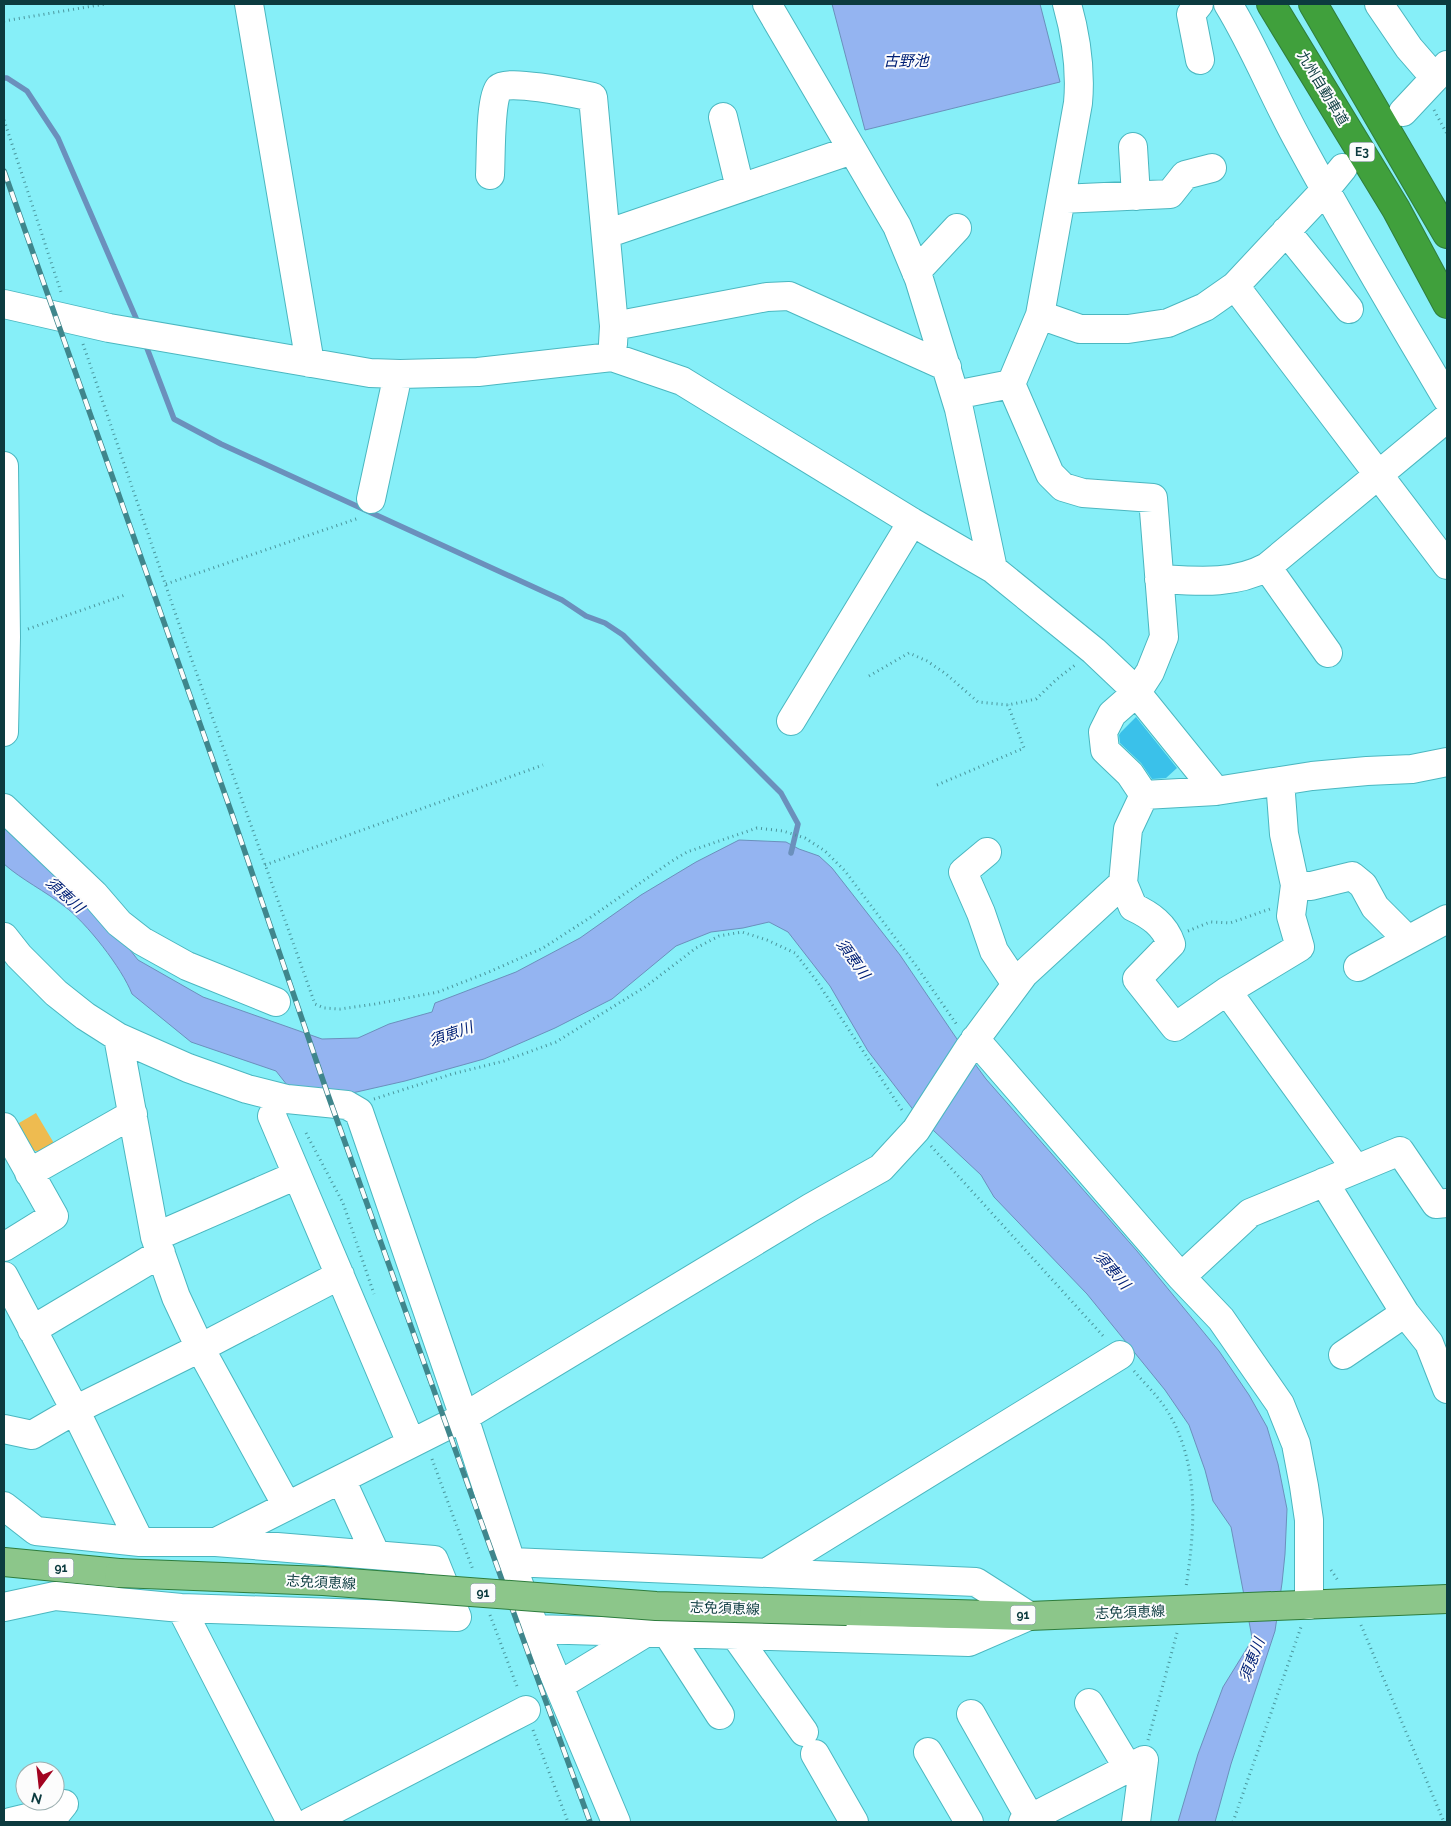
<svg xmlns="http://www.w3.org/2000/svg" width="1451" height="1826" font-family="Raleway,'Noto Sans JP',sans-serif">
  <style>
    .green { fill: #eebb50 }
    .water { fill: #94b4f1; stroke: #6b90bc }
    .lines { fill: none; stroke-linecap: round; stroke-linejoin: round }
    .stream { stroke: #6b90bc; stroke-width: 5.5 }
    .building { fill: #3ac1ea }
    .minor-casing { stroke: #4bb7c0; stroke-width: 30 }
    .major-casing { stroke: #2e7d3d; stroke-width: 30 }
    .highway-casing { stroke: #2e7d3d; stroke-width: 30 }
    .path { stroke: #4a969d; stroke-width: 3; stroke-dasharray: 1 4; stroke-linecap: butt }
    .minor { stroke: #fff; stroke-width: 28 }
    .major { stroke: #8cc68a; stroke-width: 28 }
    .highway { stroke: #40a03c; stroke-width: 28 }
    .rail-casing { stroke: #3f868c; stroke-width: 5.5 }
    .rail { stroke: #fcfcfc; stroke-width: 4; stroke-dasharray: 11; stroke-linecap: butt }
    .major-bridge-casing { stroke: #2e7d3d; stroke-width: 30; stroke-linecap: butt }
    .major-bridge { stroke: #8cc68a; stroke-width: 28 }
    .labels { text-anchor: middle; dominant-baseline: central; stroke-width: 4; stroke-linejoin: round; paint-order: stroke }
    .shield { fill: #fcfcfc; stroke: #547578; stroke-width: 1 }
    .shield-label { font-size: 12px; font-weight: bold; fill: #0c3b3f }
    .street-label { font-size: 14px; fill: #0c3b3f; stroke: #fcfcfc }
    .water-label { font-size: 15px; font-style: italic; fill: #002076; stroke: #fcfcfc }
  </style>
  <rect width="100%" height="100%" fill="#86eff8"/>
  <path class="green" d="M36 1113 55 1145 43 1153 29 1149 14 1126Z"/>
  <path class="water" d="M832 4H1040L1060 82 865 130Z
    M4 821 112 927 138 960 203 997 322 1039 358 1038 389 1024 432 1012 435 1003 516 972 580 938 641 895 696 862 739 840 786 842 799 849 819 856 832 868 900 955 961 1045 986 1079 1137 1251 1219 1351 1249 1395 1267 1427 1278 1464 1287 1509 1285 1554 1282 1583 1275 1631 1231 1764 1215 1822H1178L1198 1754 1223 1687 1252 1640 1251 1632 1231 1527 1213 1501 1205 1470 1189 1425 1165 1390 1087 1294 994 1197 981 1175 918 1116 868 1051 830 986 788 932 769 922 743 928 711 932 676 946 612 999 555 1028 484 1059 405 1081 339 1096 291 1090 276 1071 191 1042 132 994C122 968 86 922 64 906 45 891 22 880 4 864Z"/>
  <g class="lines">
    <path class="stream" d="M4 78H7L27 91 58 138 139 325
      M145 343 174 419 221 444 562 600 586 616 605 623 623 635 781 793 798 824 791 853"/>
  </g>
  <path class="building" d="M1136 717 1177 768 1166 778 1152 779 1141 763 1120 743 1119 735 1121 732Z"/>
  <g class="lines">
    <defs>
      <path id="minor" d="M249 4 310 363
        M767 4 897 226 919 279 959 409 993 569
        M1199 4 1191 14 1200 60
        M1228 4C1255 48 1274 97 1299 142 1346 229 1397 314 1447 399
        M1379 4 1409 48 1435 78
        M1403 112 1447 65
        M723 117 740 188
        M1133 147 1136 196
        M490 175C491 159 490 97 499 88 508 79 578 94 593 97L614 326
        M1061 199 1170 194 1185 175 1212 168
        M1286 231 1349 309
        M606 234 852 150
        M916 272 957 228
        M1235 286 1447 565
        M4 304 109 328 370 373 400 374 478 372 612 357 682 381 912 522 993 569 1094 651 1132 687 1216 791
        M1040 315 1080 329H1128L1168 323 1205 307 1235 286 1325 190 1343 168
        M613 344 614 326 767 297 789 296 947 367
        M1011 384 1050 474 1063 487 1083 493 1153 498 1164 637 1150 672 1137 692 1112 714 1103 732 1105 750 1130 774 1144 795
        M955 395 1011 384 1040 315 1078 103C1081 70 1076 36 1067 4
        M4 466 6 637 4 732
        M371 499 395 388 397 374
        M1267 567 1328 653
        M1159 579C1196 581 1234 585 1267 567L1447 418
        M791 721 912 522
        M4 808 94 894 119 923 142 941 187 966 276 1002
        M987 852 963 872 981 913 994 951 1016 984
        M1123 883 1133 907C1150 915 1165 925 1171 944L1137 979 1175 1027 1227 991 1300 947 1291 916 1295 885 1284 834 1280 781
        M1295 885 1311 886 1352 876 1363 885 1375 907 1408 940
        M4 937 19 956 56 993 85 1016 118 1037 188 1068 247 1089 287 1099 347 1105 359 1112 464 1417 511 1562 535 1629 616 1822
        M1358 967 1447 919
        M1227 991 1356 1169
        M118 1037 155 1237 176 1297 200 1348 287 1506
        M975 1039 1181 1277 1221 1319 1280 1404 1296 1444 1304 1486 1309 1520V1605
        M272 1116 411 1443
        M4 1127 54 1216 4 1247
        M29 1173 133 1114
        M1324 1182 1405 1313 1429 1343 1447 1389
        M155 1237 297 1175
        M4 1276 75 1410 140 1542
        M1181 1277 1250 1213 1400 1151 1436 1204 1447 1203
        M32 1330 161 1253
        M1343 1355 1405 1313
        M4 1429 32 1435 75 1410 200 1348 340 1275
        M341 1479 376 1555
        M4 1506 36 1531 140 1542H216L434 1560 457 1617 181 1608 55 1596 4 1607
        M216 1542 464 1417 810 1208 881 1168 916 1130 969 1048 1024 974 1123 883 1128 829 1144 795 1216 791 1312 776 1367 771 1412 769 1447 762
        M511 1562 976 1582 1029 1616
        M766 1573 1120 1355
        M181 1608 291 1822
        M535 1629 969 1642 1029 1616
        M667 1633 720 1715
        M735 1635 804 1732
        M560 1685 647 1632
        M1089 1703 1128 1768
        M971 1714 1030 1818
        M928 1752 969 1822
        M815 1754 854 1822
        M10 1822 39 1815 56 1814 64 1804
        M310 1822 526 1710
        M1023 1822 1144 1760
        M1136 1822 1144 1760"/>
      <path id="major" d="M4 1562 119 1573
        M847 1611 1029 1616 1447 1599"/>
      <path id="highway" d="M1271 4 1396 209 1447 304
        M1313 4 1447 234"/>
    </defs>
    <use href="#minor" class="minor-casing"/>
    <use href="#major" class="major-casing"/>
    <use href="#highway" class="highway-casing"/>
    <path class="path" d="M4 21 105 4
      M1434 110 1447 134
      M4 120 62 295
      M83 344 179 624 315 1004 324 1008 340 1009 375 1004 438 992 489 972 543 948 591 917 672 861 687 852 757 828 783 831 805 838 825 851 845 871 917 967 957 1025
      M166 584 359 518
      M28 629 125 595
      M869 676 909 653 927 661 946 674 978 702 1008 705 1036 699 1057 679 1075 665
      M937 785 1024 748 1008 705
      M265 865 543 765
      M1188 931 1210 922 1230 923 1270 909
      M374 1099 452 1074 504 1061 556 1042 645 987 696 948 719 936 742 932 767 940 795 953 816 980 902 1110
      M306 1133 343 1203 374 1294
      M931 1146 1105 1338
      M1134 1371C1145 1384 1159 1397 1168 1412 1200 1465 1195 1529 1186 1587
      M432 1459 473 1570
      M1331 1570 1339 1582
      M490 1615 518 1689
      M1361 1625 1444 1822
      M533 1730 568 1822
      M1148 1740 1177 1633
      M1233 1822 1301 1627"/>
    <use href="#minor" class="minor"/>
    <use href="#major" class="major"/>
    <use href="#highway" class="highway"/>
    <defs>
      <path id="rail" d="M4 171 233 817 328 1095 526 1647 590 1822"/>
    </defs>
    <use href="#rail" class="rail-casing"/>
    <use href="#rail" class="rail"/>
    <defs>
      <path id="major-bridge" d="M119 1573 323 1581 656 1606 847 1611"/>
    </defs>
    <use href="#major-bridge" class="major-bridge-casing"/>
    <use href="#major-bridge" class="major-bridge"/>
  </g>
  <g class="labels">
    <g class="shield">
      <rect x="1349.5" y="142.5" width="25" height="19" rx="4"/>
      <rect x="48.5" y="1558.5" width="25" height="19" rx="4"/>
      <rect x="470.5" y="1583.5" width="25" height="19" rx="4"/>
      <rect x="1010.5" y="1605.5" width="25" height="19" rx="4"/>
    </g>
    <g class="shield-label">
      <text x="1362" y="152">E3</text>
      <text x="61" y="1568">91</text>
      <text x="483" y="1593">91</text>
      <text x="1023" y="1615">91</text>
    </g>
    <g class="street-label">
      <text transform="translate(1323 88) rotate(59)">九州自動車道</text>
      <text transform="translate(321 1582) rotate(3)">志免須恵線</text>
      <text transform="translate(725 1608) rotate(2)">志免須恵線</text>
      <text transform="translate(1130 1612) rotate(-2)">志免須恵線</text>
    </g>
    <g class="water-label">
      <text x="906" y="61">古野池</text>
      <text transform="translate(65 895) rotate(42)">須恵川</text>
      <text transform="translate(853 959) rotate(54)">須恵川</text>
      <text transform="translate(451 1034) rotate(-19)">須恵川</text>
      <text transform="translate(1112 1270) rotate(49)">須恵川</text>
      <text transform="translate(1252 1660) rotate(-69)">須恵川</text>
    </g>
  </g>
  <rect width="1451" height="1826" fill="none" stroke="#0c3b3f" stroke-width="10"/>
  <g transform="translate(40 1786) rotate(195)"><circle r="24" fill="#fcfcfc" stroke="#9cafb0"/>
  <path d="M0-4L9 19L0 12L-9 19Z" fill="#a20320"/>
  <text y="-8" font-size="14" font-weight="bold" text-anchor="middle" fill="#0c3b3f">N</text>
  </g>
</svg>
